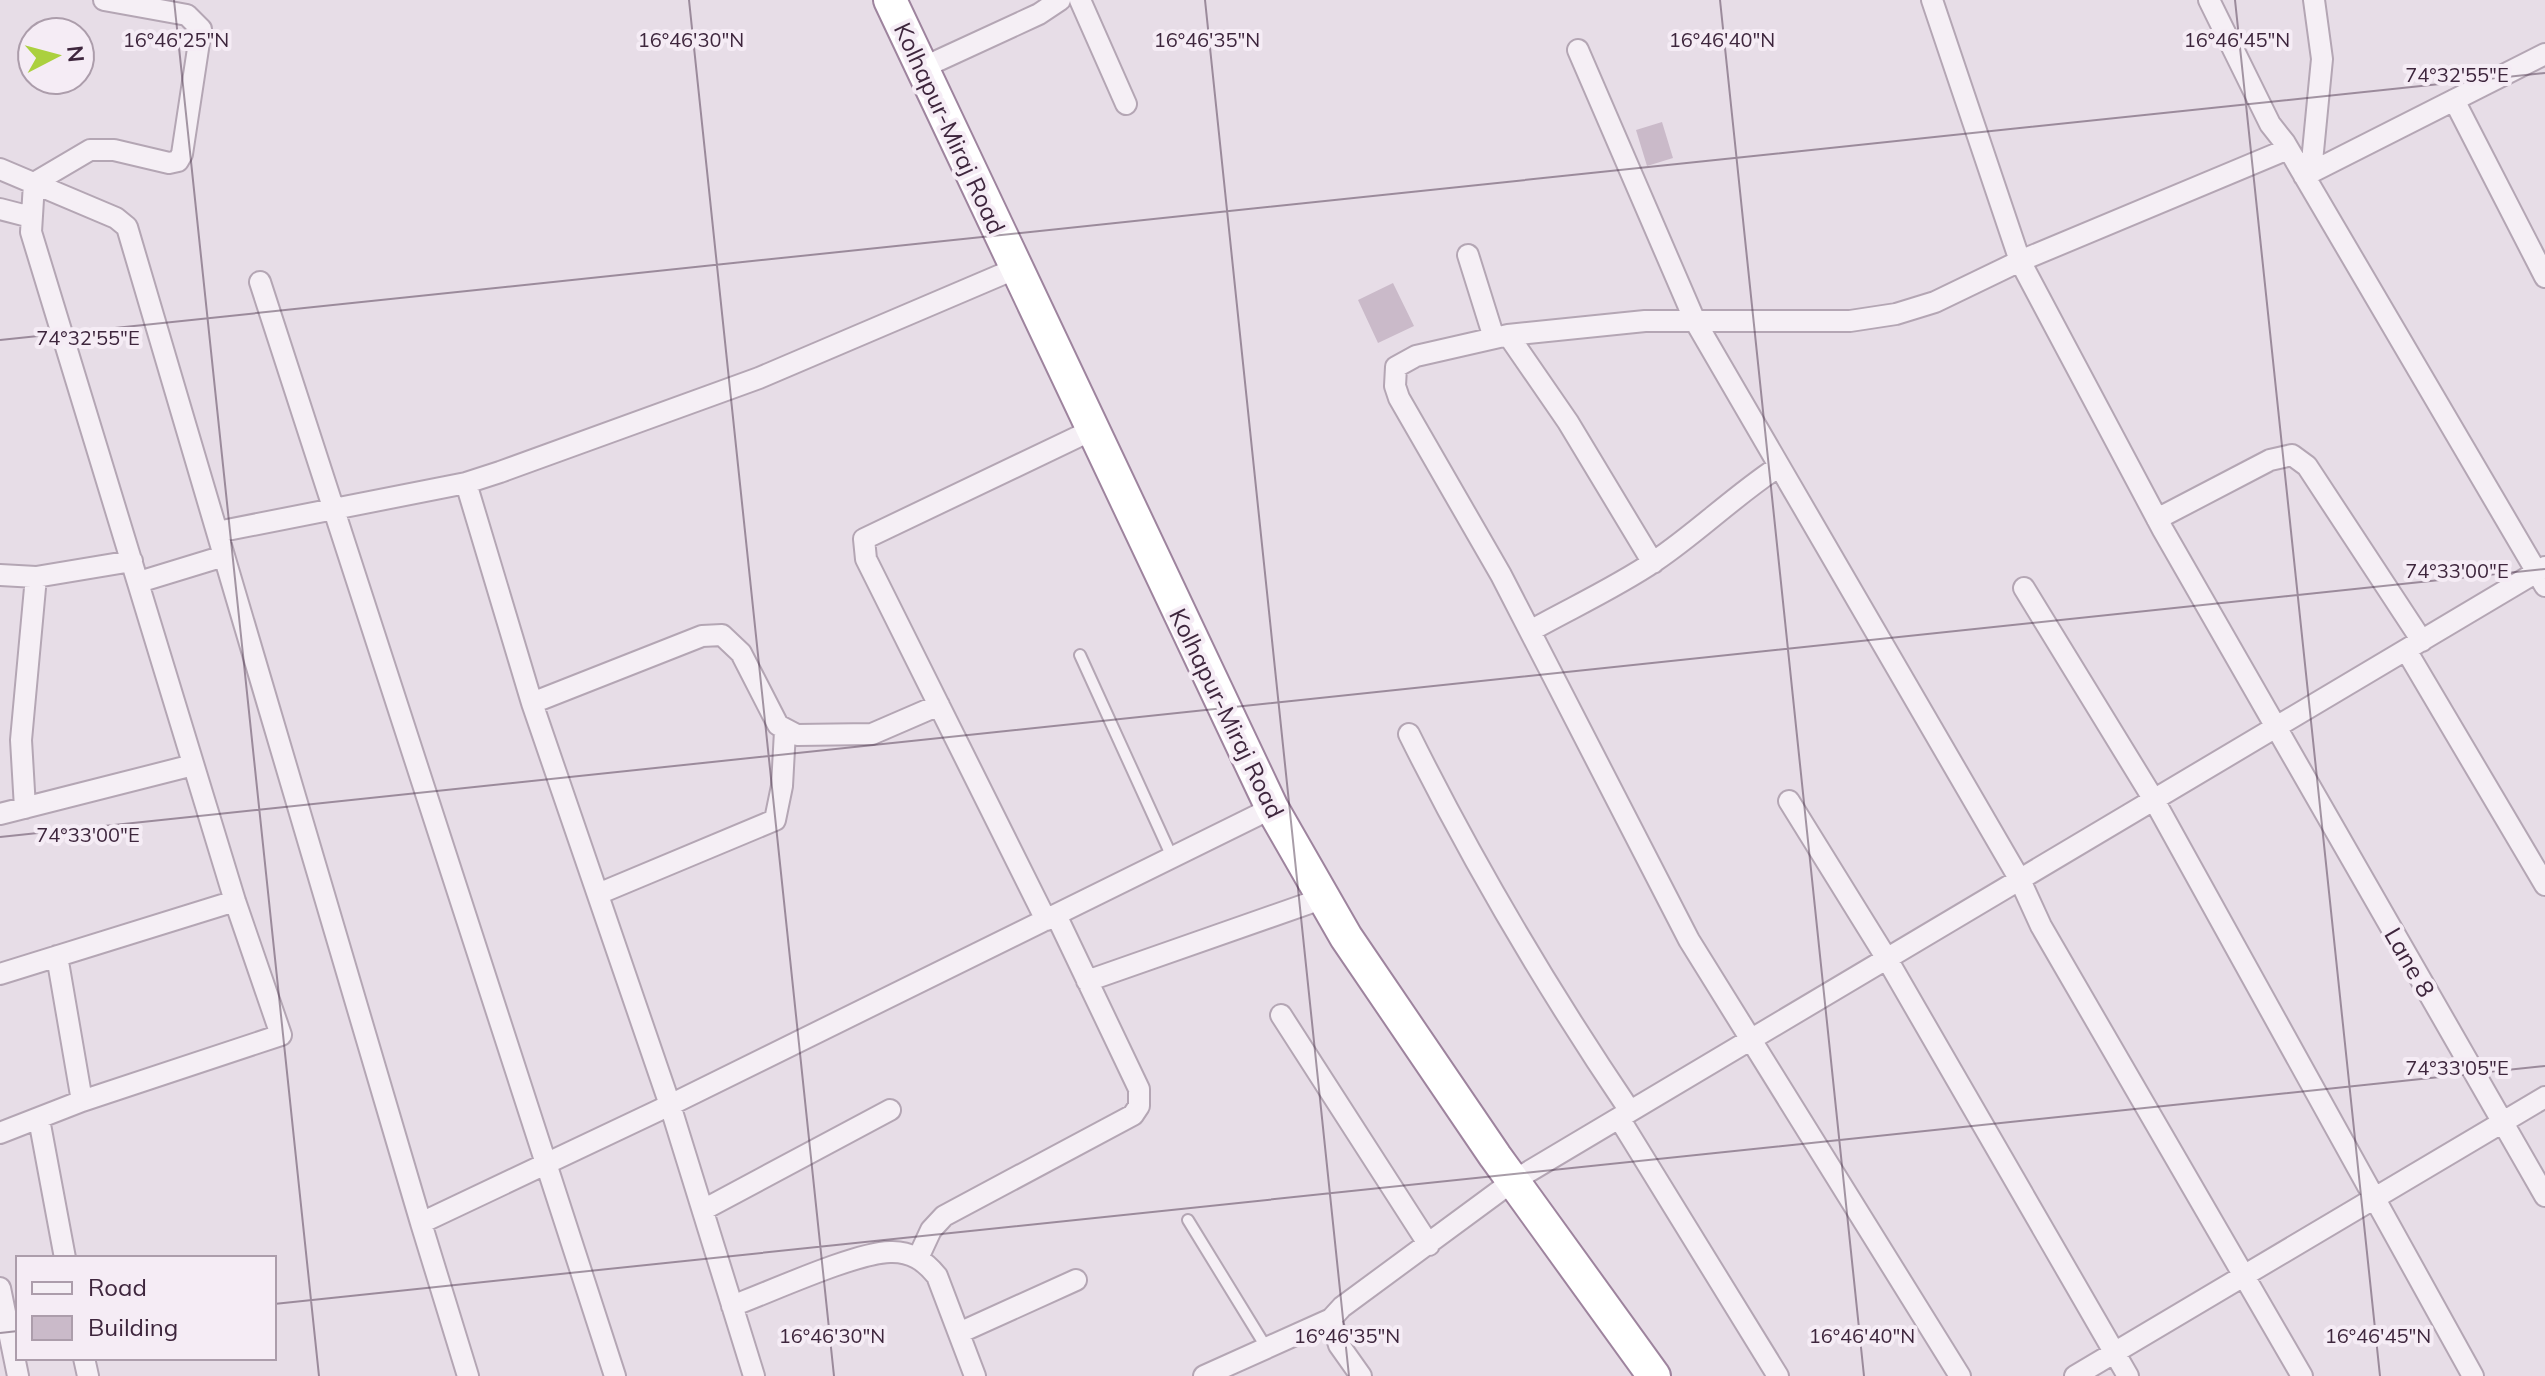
<svg xmlns="http://www.w3.org/2000/svg" width="2545" height="1376" font-family="Mulish,sans-serif">
  <style>
    .building { fill: #cabac9 }
    .lines { fill: none; stroke-linecap: round; stroke-linejoin: round }
    .service-casing { stroke: #b4a6b4; stroke-width: 14 }
    .minor-casing { stroke: #b4a6b4; stroke-width: 24 }
    .trunk-casing { stroke: #9e849e; stroke-width: 36 }
    .service { stroke: #f5eff5; stroke-width: 10 }
    .minor { stroke: #f5eff5; stroke-width: 20 }
    .trunk { stroke: #fff; stroke-width: 32 }
    .ticks { fill: none; stroke: #3e263d; stroke-width: 2; stroke-opacity: 0.45 }
    .labels { text-anchor: middle; dominant-baseline: central; stroke-width: 8; stroke-linejoin: round; paint-order: stroke }
    .street-label { font-size: 24px; fill: #3e263d; stroke: #f5ecf5 }
    .ticks-label { font-size: 20px; text-anchor: middle; fill: #3e263d; stroke: #f5ecf5; stroke-width: 8; stroke-linejoin: round; paint-order: stroke }
  </style>
  <rect width="100%" height="100%" fill="#e7dde7"/>
  <path class="building" d="M1662 122 1673 158 1647 166 1636 130Z
    M1393 283 1414 326 1378 343 1358 300Z"/>
  <g class="lines">
    <defs>
      <path id="service" d="M1080 655 1172 857
        M1188 1220 1266 1347"/>
      <path id="minor" d="M1080 0 1126 104
        M1932 0 2020 261 2163 530 2545 1196
        M2209 0 2270 124 2285 143 2545 586
        M1578 50 1695 321 2020 880 2041 926 2302 1376
        M922 68 1039 14 1060 0
        M2454 100 2545 277
        M0 169 116 218 127 227 421 1223
        M2311 172 2322 59 2314 0
        M2304 176 2545 54
        M0 209 31 217
        M1468 255 1494 338
        M260 282 615 1376
        M1508 335 1568 422 1653 563
        M466 483 532 703 670 1105 754 1376
        M2157 519 2270 460 2292 455 2307 466 2422 641
        M217 532 466 483 500 472 759 378 1017 268
        M0 575 36 577 132 561
        M139 582 224 556
        M2024 588 2154 800 2473 1376
        M1530 631C1571 608 1615 588 1655 561 1698 532 1734 496 1778 467
        M2406 650 2545 885
        M532 703 702 636 722 635 741 653 778 725 797 735 872 734 939 705
        M1409 734C1476 869 1546 987 1630 1111
        M1789 801 1887 959 2128 1376
        M25 808 21 740 36 577
        M0 814 193 765
        M598 894 775 820 782 786 785 731
        M1046 920 866 559 864 539 1092 430
        M57 956 82 1101
        M0 974 235 901
        M1087 981 1324 898
        M1281 1015 1429 1245
        M1619 1118 1778 1376
        M39 1119 65 1258
        M0 1133 82 1101 281 1035 235 901 31 232 34 183 90 150H114L169 163 178 161 182 154 201 29 187 15 104 0
        M703 1210 890 1110
        M918 1258 931 1230 944 1216 1133 1115 1139 1106V1089L1056 915
        M0 1288 18 1376
        M732 1306C770 1292 854 1253 890 1252 911 1251 925 1261 937 1276L975 1376
        M959 1333 1076 1280
        M84 1358 88 1376
        M468 1376 421 1223 670 1105 1272 808
        M1204 1376 1331 1319
        M1361 1376 1339 1345 1331 1319 1342 1307 1513 1181 2545 567
        M1960 1376 1689 940 1501 575 1399 398 1395 386 1396 367 1416 356 1508 335 1645 321H1850L1896 314 1935 302 2020 261 2288 149
        M2075 1376 2545 1097"/>
      <path id="trunk" d="M890 0 1272 808 1346 937 1495 1156 1654 1376"/>
    </defs>
    <use href="#service" class="service-casing"/>
    <use href="#minor" class="minor-casing"/>
    <use href="#trunk" class="trunk-casing"/>
    <use href="#service" class="service"/>
    <use href="#minor" class="minor"/>
    <use href="#trunk" class="trunk"/>
  </g>
  <path class="ticks" d="M174 0 319 1376M689 0 834 1376M1205 0 1349 1376M1720 0 1864 1376M2235 0 2380 1376M0 340 2545 73M0 837 2545 569M274 1304 2545 1066M0 1333 18 1331"/>
  <g class="labels">
    <g class="street-label">
      <text transform="translate(950 128) rotate(65)">Kolhapur-Miraj Road</text>
      <text transform="translate(1227 713) rotate(64)">Kolhapur-Miraj Road</text>
      <text transform="translate(2410 962) rotate(60)">Lane 8</text>
    </g>
  </g>
  <g class="ticks-label">
    <text x="176" y="47">16°46'25"N</text>
    <text x="691" y="47">16°46'30"N</text>
    <text x="1207" y="47">16°46'35"N</text>
    <text x="1722" y="47">16°46'40"N</text>
    <text x="2237" y="47">16°46'45"N</text>
    <text x="2457" y="82">74°32'55"E</text>
    <text x="88" y="345">74°32'55"E</text>
    <text x="2457" y="578">74°33'00"E</text>
    <text x="88" y="842">74°33'00"E</text>
    <text x="2457" y="1075">74°33'05"E</text>
    <text x="832" y="1343">16°46'30"N</text>
    <text x="1347" y="1343">16°46'35"N</text>
    <text x="1862" y="1343">16°46'40"N</text>
    <text x="2378" y="1343">16°46'45"N</text>
  </g>
  <rect x="16" y="1256" width="260" height="104" fill="#f5ecf5" stroke="#ac9dab" stroke-width="2"/>
  <rect x="32" y="1282" width="40" height="12" fill="#f5eff5" stroke="#ac9dab" stroke-width="2"/>
  <text x="88" y="1296" font-size="24" fill="#3e263d">Road</text>
  <rect x="32" y="1316" width="40" height="24" fill="#cabac9" stroke="#ac9dab" stroke-width="2"/>
  <text x="88" y="1336" font-size="24" fill="#3e263d">Building</text>
  <g transform="translate(56 56) rotate(84)"><circle r="38" fill="#f5ecf5" stroke="#ac9dab" stroke-width="2"/>
  <path d="M0-6L14 30L0 20L-14 30Z" fill="#abd03e"/>
  <text y="-12" font-size="22" font-weight="bold" text-anchor="middle" fill="#3e263d">N</text>
  </g>
</svg>
